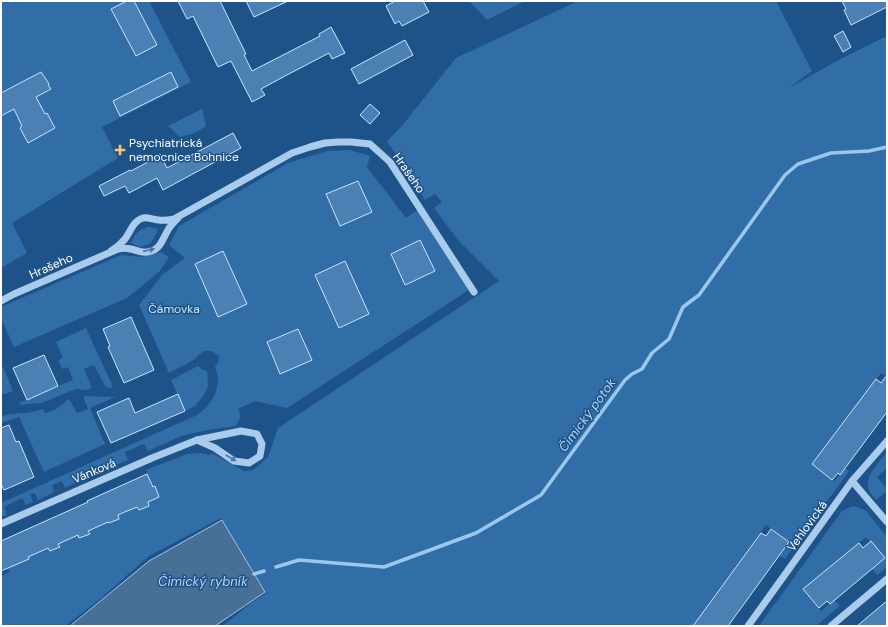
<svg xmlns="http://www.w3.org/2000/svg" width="888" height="627" font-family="'DM Sans',sans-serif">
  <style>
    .green { fill: #316ea7; fill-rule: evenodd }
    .water { fill: #486f96; stroke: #9cc7ed }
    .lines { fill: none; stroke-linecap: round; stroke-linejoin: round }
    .stream { stroke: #9cc7ed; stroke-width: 3.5 }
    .building { fill: #4a80b3; stroke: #cee4f8 }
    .minor { stroke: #a9cbec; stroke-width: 7 }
    .oneway { fill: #4877a7 }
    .poi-dot { fill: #fbc768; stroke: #1e538a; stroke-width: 1.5 }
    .labels { text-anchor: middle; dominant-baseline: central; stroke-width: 3; stroke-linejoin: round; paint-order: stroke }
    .poi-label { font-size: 12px; fill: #fff; stroke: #1e538a; text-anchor: start }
    .street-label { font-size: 12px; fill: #fff; stroke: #1e538a }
    .park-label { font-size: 12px; fill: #cee4f8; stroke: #1e538a }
    .water-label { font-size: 13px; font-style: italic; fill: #b4d5f3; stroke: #1e538a }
  </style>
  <rect width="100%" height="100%" fill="#1e538a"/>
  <path class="green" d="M1 1H127L111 10 136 56 157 45 134 1H149L191 82 102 127 118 158 12 223 27 253 1 268V116L14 109 22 126 20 128 28 142 55 128 47 113 45 114 36 97 51 89 48 85 49 84 41 72 1 93ZM171 72 178 87 120 115 113 101Z
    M469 1H525L487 20Z
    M578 1H776L812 71 789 88 833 63 887 36V376L881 373 812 464 835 481 845 468 849 471 785 559 780 556 789 542 766 525 693 626H223L251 603 266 593 221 518 149 556 100 599 65 626H1V576L10 572 7 565 17 560 19 563 29 559 28 556 48 548 50 551 60 547 58 544 78 535 80 538 89 534 88 531 97 524 119 519 118 515 137 507 139 510 149 506 148 502 159 497 155 486 153 487 146 470 187 454 201 453 210 455 212 453 244 471 253 470 258 466 268 457 278 428 499 281 458 240 434 208 442 202 435 194 425 200 387 141 401 127 456 58Z
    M202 109 206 126 195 133 180 137 168 126Z
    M350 150 370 156 367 167 406 218 419 209 469 290 287 408 255 401 238 409 241 416 236 426 208 430 181 436 148 451 144 444 125 452 128 460 98 473 95 465 89 468 92 475 65 488 62 481 52 485 54 492 38 500 35 493 30 494 33 502 26 505 22 498 4 507 7 515 1 517V503L197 415C213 404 223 386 215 367L218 362 219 357C214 350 206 348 200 354 199 355 196 358 195 359 188 364 177 368 169 373L139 305 162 275 185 258 169 245 179 226 288 163 327 151ZM358 181 371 212 327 195ZM420 241 435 271 405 285 391 255ZM223 251 247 304 218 316 195 264ZM345 261 369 314 339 328 315 275ZM298 329 312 360 280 374 267 343Z
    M149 227 158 229 154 238 150 244 140 247 131 243C136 233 137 230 149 227Z
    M161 252 169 257 159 272 127 298 14 347 1 318V307L121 255 141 257Z
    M86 328 113 387 109 388 105 386 94 365 84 369 92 388 85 390 76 389 41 403 20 405 19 403 73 380 68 367 62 369 58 360 63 358 56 342Z
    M1 365H2L13 391 1 395Z
    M198 366 201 369 207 371 208 387 204 395 195 406 185 411 171 380Z
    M83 396 115 397 90 408 105 444 44 472 19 417 1 423V417C9 413 16 414 23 413 30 413 36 411 43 409L45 413 55 410 69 399 77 413 88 409Z
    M887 452V468L877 477 887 489V491L876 500C874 497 871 495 870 492 862 478 879 463 887 452Z
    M853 506 865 510 887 537V567L877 575 872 569 885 558 866 537 803 589 821 611 834 600 840 606 816 626H759L842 511Z"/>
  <path class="water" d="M222 520 265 592 215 626H70L149 561Z"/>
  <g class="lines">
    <path class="stream" d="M276 567 299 560 384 567 476 533 541 495 625 380 632 374 642 369 652 353 669 339 683 307 699 295 785 175 798 164 831 153 869 151 887 147
      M254 574 264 571"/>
  </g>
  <path class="building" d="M127 1H134L157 45 136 56 111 9Z
    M178 1H220L246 54 244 55 252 71 320 36 319 34 331 27 345 53 332 59 329 53 285 76 261 89 265 95 252 102 231 61 218 67 193 16 187 19Z
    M246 1H288L254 17Z
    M395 1H423L429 12 402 26 399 21 395 24 386 6Z
    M842 1H887V7L851 25 844 10 846 9Z
    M843 31 851 47 843 52 834 36Z
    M405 40 413 55 359 84 351 69Z
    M41 72 49 84 48 85 51 89 36 97 45 114 47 113 55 128 28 143 20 128 22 126 14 109 1 116V93Z
    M171 72 178 87 120 116 113 101Z
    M370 104 380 113 370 124 360 115Z
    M233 133 241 148 163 190 157 178 129 193 125 186 104 196 99 186 130 170 131 171 148 162 147 160 160 154 167 168Z
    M358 181 372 212 340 226 326 194Z
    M420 240 435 271 405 285 391 254Z
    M223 251 247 304 218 317 195 264Z
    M345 261 369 314 339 328 315 275Z
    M131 317 154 370 124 383 108 347 110 346 103 329Z
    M298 329 312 360 280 374 267 342Z
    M44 355 58 386 27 400 13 368Z
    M887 375V412L840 475 838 473 832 480 812 464 876 379 881 383Z
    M178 394 185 411 111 443 97 412 129 398 135 413Z
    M9 425 16 442 19 441 34 477 4 490 1 484V428Z
    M147 474 153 487 155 486 159 497 148 502 149 506 139 510 137 507 127 511 118 515 119 519 109 523 108 522 88 531 90 534 79 538 78 535 58 544 60 547 50 551 48 548 28 557 29 559 1 571V541L88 502 87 501Z
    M771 529 789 542 728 626H693L761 533 766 536Z
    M871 541 885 558 830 604 827 601 819 608 803 589 859 543 863 548Z
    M887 601V626H857L882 605Z"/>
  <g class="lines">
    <path class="minor" d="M111 251C116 248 121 244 125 239 131 231 133 221 143 218 148 217 154 220 159 220 164 221 169 220 174 219L292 153 310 147 325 143 338 142H351L370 144 390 162 474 292
      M1 301 14 294 118 249C122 248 127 248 131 249 136 250 141 253 147 252 160 251 162 240 168 230 170 226 174 222 178 218
      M852 481 887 522
      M1 524 152 458 197 440 241 431 257 434 262 444 260 456 249 463 234 461 215 448 197 440
      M748 626 852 481 887 441
      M831 626 887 579"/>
  </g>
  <defs><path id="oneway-solid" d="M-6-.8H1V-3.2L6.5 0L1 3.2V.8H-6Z"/></defs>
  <g class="oneway">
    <use href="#oneway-solid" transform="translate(149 250) rotate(-13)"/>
    <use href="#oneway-solid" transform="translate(231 458) rotate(30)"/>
  </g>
  <path class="poi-dot" d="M118 144h4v4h4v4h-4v4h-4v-4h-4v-4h4z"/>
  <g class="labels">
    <g class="poi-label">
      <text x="129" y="143">Psychiatrická<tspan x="129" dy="14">nemocnice Bohnice</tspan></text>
    </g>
    <g class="street-label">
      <text transform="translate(409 173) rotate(55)">Hrašeho</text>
      <text transform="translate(51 266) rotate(-24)">Hrašeho</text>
      <text transform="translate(94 471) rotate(-23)">Vánková</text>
      <text transform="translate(807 526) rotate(-54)">Vehlovická</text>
    </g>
    <g class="park-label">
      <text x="174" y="309">Čámovka</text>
    </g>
    <g class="water-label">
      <text transform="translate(587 415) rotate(-54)">Čimický potok</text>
      <text x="203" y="581">Čimický rybník</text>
    </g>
  </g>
  <rect width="888" height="627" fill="none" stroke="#ffffff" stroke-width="4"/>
</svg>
